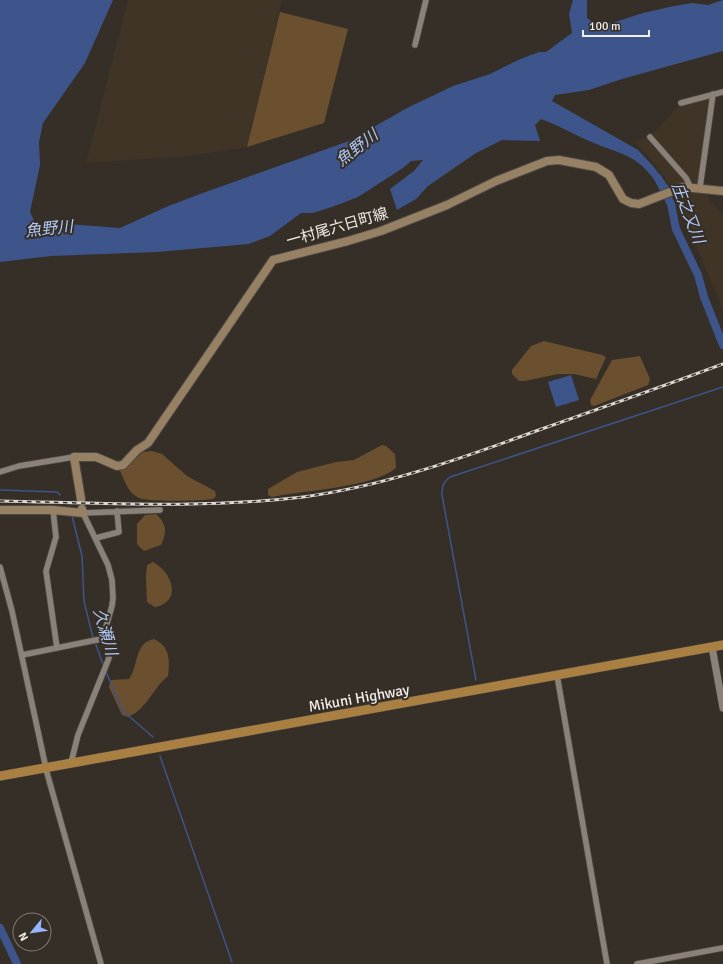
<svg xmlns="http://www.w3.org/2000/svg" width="723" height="964" font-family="Signika,'Noto Sans JP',sans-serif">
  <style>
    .built { fill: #3f3426 }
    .green { fill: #6a502e }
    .water { fill: #3d558a }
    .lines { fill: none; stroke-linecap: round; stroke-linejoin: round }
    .stream { stroke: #3d558a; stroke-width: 1.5 }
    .river { stroke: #3d558a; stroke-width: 8 }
    .minor-casing { stroke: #504a44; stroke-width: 7 }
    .tertiary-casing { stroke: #504a44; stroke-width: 8 }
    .secondary-casing { stroke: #504a44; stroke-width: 10 }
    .trunk-casing { stroke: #504a44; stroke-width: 10 }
    .minor { stroke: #8a8278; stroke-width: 5.5 }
    .tertiary { stroke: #8a8278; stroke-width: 7 }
    .secondary { stroke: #968164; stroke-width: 8 }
    .trunk { stroke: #aa8042; stroke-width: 9 }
    .rail-casing { stroke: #ded9d3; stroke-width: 3 }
    .rail { stroke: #362f27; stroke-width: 1.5; stroke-dasharray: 4.5; stroke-linecap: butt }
    .labels { text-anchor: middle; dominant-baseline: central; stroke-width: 4; stroke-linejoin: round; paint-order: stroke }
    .street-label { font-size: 15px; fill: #f2ede8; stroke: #362f27 }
    .water-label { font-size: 16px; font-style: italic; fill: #b1c9f9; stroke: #362f27 }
  </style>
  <rect width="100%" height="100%" fill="#362f27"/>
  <path class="built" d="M128 0H282L247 147 188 156 86 163Z
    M713 94 700 187 723 216V310L673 191 656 165 634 141 650 137 681 103Z"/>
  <path class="green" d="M280 12 348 29 324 123 247 147Z
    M544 341 602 355 606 357 596 379 574 374H558L525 381H519L512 374V370L531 346Z
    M640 356 650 379 648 385 594 406 591 405 590 400 612 360Z
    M382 445 386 446 395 454 396 468C372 488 304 490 272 497L268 495V489L297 472 336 462 354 460Z
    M152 451 162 454 187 476 215 491 216 496 213 499C201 501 148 502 139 498 128 493 125 481 120 471L143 452Z
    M156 514C167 524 167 532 161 545L144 551 137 544V524L145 515Z
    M153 562C172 572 183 601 155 607L147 602 146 576 147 565Z
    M154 639C170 647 170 659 168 676 153 688 147 709 128 717L122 715 109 687 111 680 129 679C139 665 134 643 154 639Z"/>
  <path class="water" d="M0 0H113L85 63 43 123 39 142 40 165 30 212 39 231 68 224 120 228 166 207 200 194 349 141 407 108 453 86 490 74 518 60 539 52H546L572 33 569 14 573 0H587V18L593 23H612L643 13 674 6 692 3 708 5 723 0V51L622 79 589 90 555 95 552 101 638 150 653 166 669 187 660 188C637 153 624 156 589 141 573 134 558 125 541 119L535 125 540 141 502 140 476 153 428 186 416 199 397 210 390 189 414 171 423 160 411 161 403 168 358 197 332 207 313 213H301L270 236 249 244 157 252 51 256 0 262Z
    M571 375 579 400 556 407 548 382Z"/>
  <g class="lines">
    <path class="stream" d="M0 490 57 492 60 495
      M72 516 82 556 84 601 93 638
      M95 642 104 667
      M106 672 123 711 153 737
      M476 680 442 495C442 487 443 482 450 477L723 387
      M160 756 232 962"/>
    <path class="river" d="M658 178 671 204 676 229 698 275 704 297 723 345
      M0 928 17 964"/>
    <defs>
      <path id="minor" d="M415 45 426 0
        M681 103 723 92
        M650 137 686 178 690 186
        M700 187 713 94
        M0 472 19 466 74 457
        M53 510 56 537 46 571 57 648
        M96 538 119 532 117 511
        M0 567 12 611 47 773 101 964
        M22 655 106 638
        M557 675 607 964
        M71 763 78 735 109 658 105 630 112 606 113 598 112 580 108 565 83 513 160 510
        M637 964 723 948"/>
      <path id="tertiary" d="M712 647 723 708"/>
      <path id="secondary" d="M81 499 74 457H96L117 466 123 465 137 450 148 443 273 260 348 241 381 231 447 205 496 181 547 161 559 160 596 167 609 175 623 199 631 203 639 204 683 187 723 191
        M0 510H53L83 513 82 509"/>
      <path id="trunk" d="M0 776 723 645"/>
    </defs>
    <use href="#minor" class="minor-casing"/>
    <use href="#tertiary" class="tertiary-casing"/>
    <use href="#secondary" class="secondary-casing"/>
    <use href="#trunk" class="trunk-casing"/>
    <use href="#minor" class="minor"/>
    <use href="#tertiary" class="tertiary"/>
    <use href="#secondary" class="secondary"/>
    <use href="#trunk" class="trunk"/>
    <defs>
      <path id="rail" d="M0 501C101 503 203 509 303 497 384 486 460 459 536 431 599 409 661 387 723 364"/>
    </defs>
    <use href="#rail" class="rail-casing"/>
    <use href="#rail" class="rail"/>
  </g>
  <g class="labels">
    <g class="street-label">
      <text transform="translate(337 227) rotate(-16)">一村尾六日町線</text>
      <text transform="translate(359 698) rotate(-10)">Mikuni Highway</text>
    </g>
    <g class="water-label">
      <text transform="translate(357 148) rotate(-38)">魚野川</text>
      <text transform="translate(688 213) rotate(69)">庄之又川</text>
      <text transform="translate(49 229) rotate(-6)">魚野川</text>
      <text transform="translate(105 632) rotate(74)">久瀬川</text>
    </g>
  </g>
  <g transform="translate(32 932) rotate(241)"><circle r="19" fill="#362f27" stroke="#817b74"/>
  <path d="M0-3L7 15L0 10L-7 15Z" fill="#95b6fd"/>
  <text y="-6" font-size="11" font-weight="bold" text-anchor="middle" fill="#f2ede8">N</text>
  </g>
  <path d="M583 30v6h66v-6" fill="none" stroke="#f2ede8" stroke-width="2"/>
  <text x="589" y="30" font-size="12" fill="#f2ede8" stroke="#362f27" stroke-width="3" paint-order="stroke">100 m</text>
</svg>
